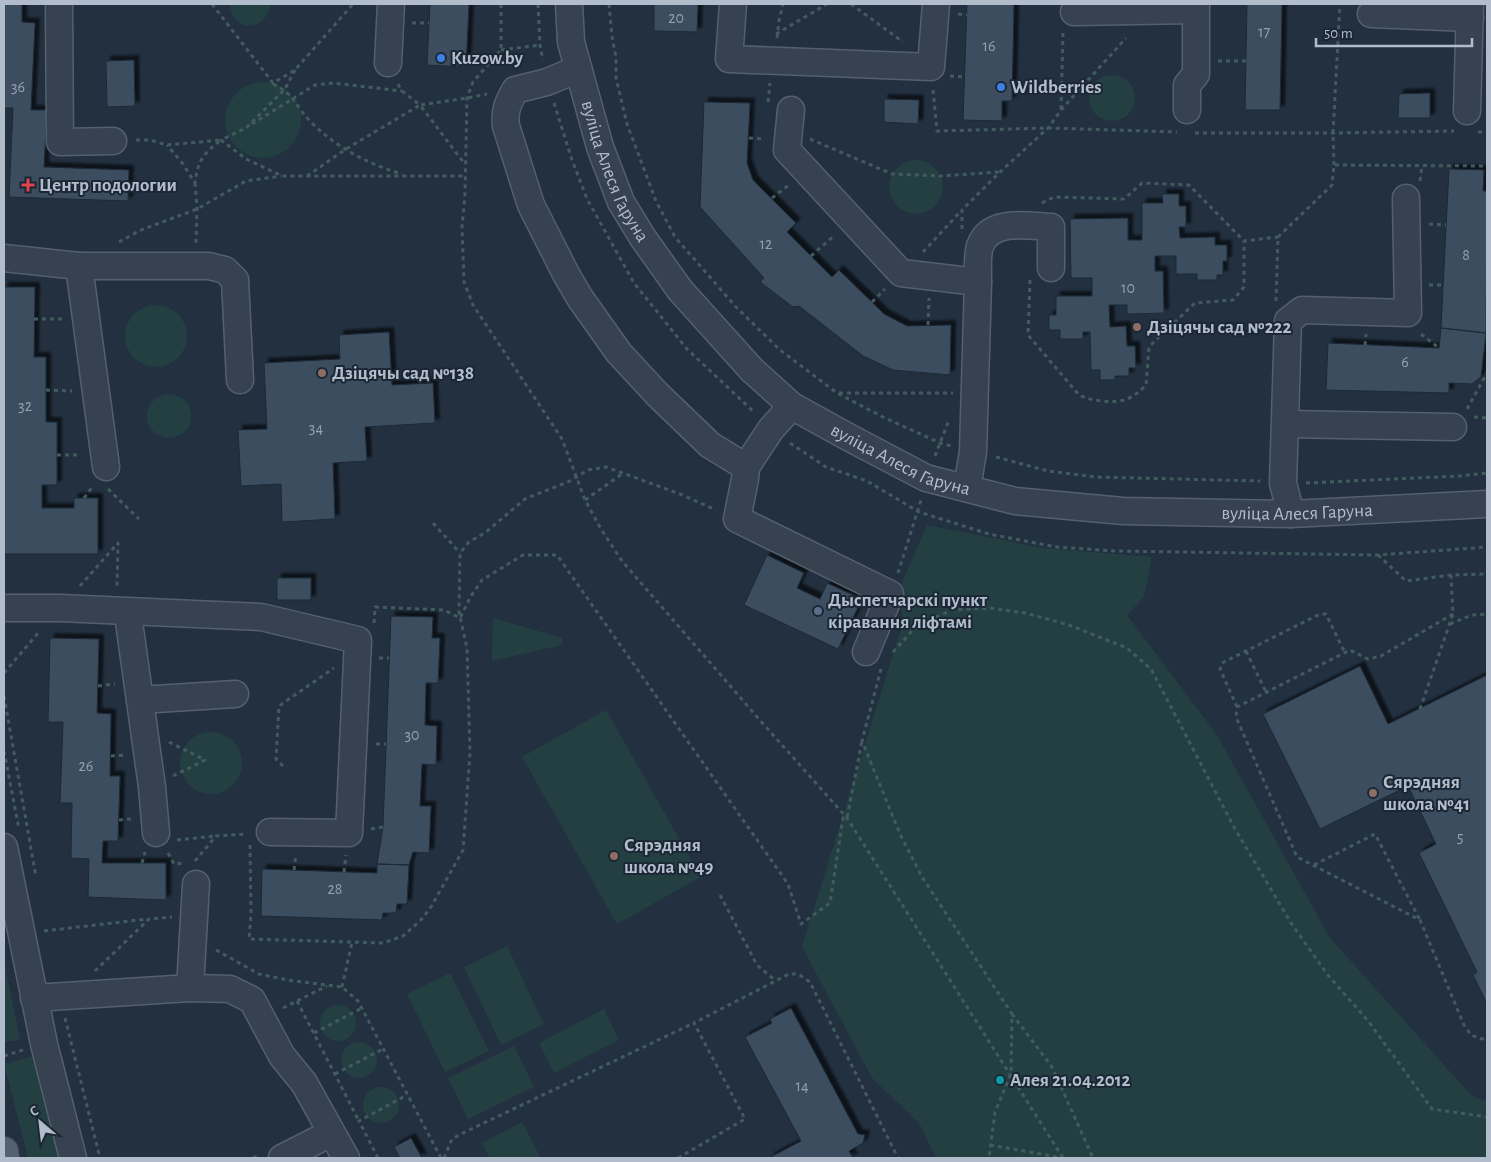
<svg xmlns="http://www.w3.org/2000/svg" width="1491" height="1162" font-family="'Alegreya Sans',sans-serif">
  <style>
    .green { fill: #243f41 }
    .building { fill: #3d4e60; stroke: #1d2937; filter: url(#shadow) }
    .lines { fill: none; stroke-linecap: round; stroke-linejoin: round }
    .minor-casing { stroke: #54606e; stroke-width: 29 }
    .major-casing { stroke: #3f4b59; stroke-width: 30 }
    .path { stroke: #425c5e; stroke-width: 3; stroke-dasharray: 4 4; stroke-linecap: butt }
    .minor { stroke: #364250; stroke-width: 26 }
    .major { stroke: #546170; stroke-width: 28 }
    .shop-dot { fill: #3f7fe0; stroke: #1b2735; stroke-width: 2 }
    .health-dot { fill: #e0444e; stroke: #1b2735; stroke-width: 2 }
    .education-dot { fill: #8d6e63; stroke: #1b2735; stroke-width: 2 }
    .service-dot { fill: #5c6f8a; stroke: #1b2735; stroke-width: 2 }
    .culture-dot { fill: #0f9aa8; stroke: #1b2735; stroke-width: 2 }
    .labels { text-anchor: middle; dominant-baseline: central; stroke-width: 4; stroke-linejoin: round; paint-order: stroke }
    .number-label { font-size: 16px; fill: #95a1b0 }
    .poi-label { font-size: 19px; font-weight: bold; fill: #b2bdcb; stroke: #1b2735; text-anchor: start }
    .street-label { font-size: 19px; fill: #b2bdcb; stroke: #1b2735 }
  </style>
  <defs>
    <filter id="shadow"><feDropShadow dx="4.5" dy="-4.5" stdDeviation="1" flood-color="#0009"/></filter>
  </defs>
  <rect width="100%" height="100%" fill="#223040"/>
  <path class="green" d="M230 4H270V5C266 33 231 32 230 4Z
    M1089 98a23 23 0 1 1 46 0a23 23 0 1 1-46 0Z
    M225 120a38 38 0 1 1 76 0a38 38 0 1 1-76 0Z
    M889 187a27 27 0 1 1 54 0a27 27 0 1 1-54 0Z
    M125 336a31 31 0 1 1 62 0a31 31 0 1 1-62 0Z
    M147 416a22 22 0 1 1 44 0a22 22 0 1 1-44 0Z
    M927 525 1043 548 1152 557 1144 597 1127 615 1217 735 1330 938 1471 1095 1487 1102V1158H936L919 1123 872 1078 802 947 903 622 900 599 902 582Z
    M493 618 562 638V645L492 661Z
    M606 710 701 877 617 924 522 757Z
    M180 763a31 31 0 1 1 62 0a31 31 0 1 1-62 0Z
    M507 946 544 1024 501 1045 464 967Z
    M4 962 20 1040 4 1042Z
    M450 973 489 1051 445 1072 407 994Z
    M320 1023a18 18 0 1 1 36 0a18 18 0 1 1-36 0Z
    M604 1009 619 1040 554 1073 539 1043Z
    M341 1060a18 18 0 1 1 36 0a18 18 0 1 1-36 0Z
    M514 1046 534 1087 468 1119 448 1078Z
    M37 1055 61 1158H28L4 1064Z
    M363 1105a18 18 0 1 1 36 0a18 18 0 1 1-36 0Z
    M522 1122 541 1158H490L482 1143Z"/>
  <path class="building" d="M4 4H22V22L35 23 31 110H47L44 167 129 170 128 201 9 197 13 108H4Z
    M430 4H469L466 67 427 65Z
    M654 4H698L697 32 654 31Z
    M967 4H1014L1012 101H1002V121L963 120Z
    M1247 4H1282L1280 110H1245Z
    M134 60 135 106 107 107 106 61Z
    M1430 93V118H1398L1399 94Z
    M884 99 919 100 918 124 884 122Z
    M704 102 750 103 747 163 753 180 796 223 787 232 832 277 839 270 884 314 907 326 951 325 950 375 893 370 863 356 799 306 793 307 760 282 764 278 700 207Z
    M1449 169 1484 170 1483 191H1487L1486 333 1441 328Z
    M1162 194H1179V206H1186V227H1179L1180 238 1215 237V245H1227V261H1223V275H1217V280H1197V274H1176V256H1155V271H1163L1164 313 1127 314V305H1109L1110 327 1126 326 1127 346H1135L1136 368H1129V376H1115V380H1100V370H1091L1090 332H1083V339H1060V330H1049V315H1056V296H1092V278H1071L1070 219 1128 218V240H1142V203H1163Z
    M4 287H35L34 357H46V422H57V485H42V508H74V498H98V554H4Z
    M1441 328 1486 333 1481 377 1472 384 1449 383V393L1326 390 1328 343 1439 348Z
    M389 332 392 385 433 383 435 423 365 427 367 461 333 463 335 519 282 522 281 484 241 486 238 430 267 429 264 363 340 359 339 335Z
    M767 555 804 573 797 588 820 599 827 583 862 599 838 649 744 605Z
    M277 578H311V600H277Z
    M391 616 433 617 432 638H440L438 683H426L425 725 437 726 436 765 422 764 420 806H431L429 853 413 852 409 865 377 864 383 827Z
    M50 638 99 639 97 713 111 714 110 776H120L118 841H103L102 863H166V900L88 897 89 859 71 858 72 803H60L63 722H48Z
    M1360 666 1388 724 1487 675V1004L1473 975 1477 972 1419 853 1436 844 1408 786 1320 829 1263 714Z
    M377 864 409 865 407 904H397L396 913H383L382 920 261 916 262 869 377 873Z
    M791 1008 858 1134 865 1135 863 1143 849 1151 853 1158H769L801 1141 745 1037 772 1023 770 1019Z
    M411 1138 422 1158H400L394 1147Z"/>
  <g class="lines">
    <defs>
      <g id="minor">
        <path d="M59 4 60 142 113 141"/>
        <path id="s1" d="M569 4 571 42 600 147 621 202 643 238 680 290 752 370 792 406 850 438 926 478 1015 501 1123 511 1291 514 1487 504"/>
        <path d="M733 4 729 59 931 67 936 4"/>
        <path d="M1074 12 1195 10"/>
        <path d="M1371 14 1470 18"/>
        <path d="M388 63 391 4"/>
        <path d="M578 69 547 82 515 90C508 103 504 111 506 126L531 205 566 274 580 298 619 353 658 395 710 445 746 467 771 429 792 406"/>
        <path d="M791 110 787 150 901 273 978 282 973 452 967 488"/>
        <path d="M1187 110V85L1196 74V4"/>
        <path d="M1467 111 1470 4"/>
        <path d="M4 258 79 266 106 467"/>
        <path d="M79 266H209L225 270 235 280 240 380"/>
        <path d="M978 282C978 272 977 254 980 246 990 218 1028 226 1051 227V268"/>
        <path d="M1286 424 1453 427"/>
        <path d="M746 467 745 479 737 519 890 594 866 652"/>
        <path d="M1291 514 1283 483 1288 321 1302 310 1408 313 1406 198"/>
        <path d="M4 608H60L261 617 358 640 349 833 270 832"/>
        <path d="M130 612 129 622 152 787 156 833"/>
        <path d="M140 700 235 694"/>
        <path d="M4 847 44 1044 73 1158"/>
        <path d="M190 988 196 884"/>
        <path d="M34 998 190 988 230 989 252 1000 282 1056 304 1083 346 1158"/>
        <path d="M282 1158 331 1133"/>
      </g>
      <path id="major" d="M4 1151 5 1158"/>
    </defs>
    <use href="#minor" class="minor-casing"/>
    <use href="#major" class="major-casing"/>
    <path class="path" d="M212 4 273 83 295 70 353 4
      M501 4V50L473 82 467 98 465 194 462 227 464 282 473 305 562 439 585 500 601 529 622 561 758 718 847 818 1063 1158
      M538 4 540 45 543 60
      M609 4 612 37 616 57V78L627 124 656 201 675 237 736 307 780 350 837 393 883 417 940 443 951 446
      M851 4 903 42
      M958 14 967 15
      M412 23H429
      M776 34 827 4
      M777 38 779 21 783 4
      M501 50 540 45
      M1218 61H1246
      M295 70 285 89 246 128 221 140 246 159 282 176H466
      M950 76 965 77
      M273 84C295 94 295 106 310 121 335 147 368 164 402 174
      M398 84 402 91 420 105 467 98 487 94
      M933 90 937 131 1048 128 1177 132
      M768 102 770 83
      M554 103 572 160 587 199 634 283 687 349 755 413
      M1061 109 1063 33
      M252 124 315 85 333 83 402 91
      M1478 132H1487
      M1195 133H1333L1454 131
      M749 138 763 139
      M810 139 892 174 941 176 999 172
      M136 140H150L167 145 221 140C203 154 198 160 195 183L183 164 167 145
      M1334 165 1333 133 1340 4
      M307 176 346 149 420 105 464 163
      M1420 181 1422 166
      M195 183 197 209 196 243
      M772 198 789 185
      M1042 203 1054 197 1124 199 1142 183 1189 185 1244 241 1278 237
      M1429 224 1446 225
      M962 229V210L1000 172 1048 128 1061 110 1126 38
      M119 242 141 230 197 209 246 181 281 176
      M923 252 961 211
      M811 256 835 235
      M1030 280 1028 335 1079 395C1090 401 1115 404 1127 399 1135 396 1140 391 1146 385L1149 347 1158 338 1195 303 1233 300 1244 287V241
      M1429 285H1443
      M1276 301 1278 237 1332 185 1334 165 1487 166
      M872 302 885 289
      M34 319H64
      M928 325 929 298
      M1421 334 1439 348
      M1365 345 1366 334
      M46 390 72 391
      M839 393H953
      M1467 409 1487 373
      M1474 417 1487 418
      M790 443 826 467 867 481 919 512 989 534 1057 547 1115 551 1378 555 1487 547
      M57 455H81
      M935 456 949 420
      M996 457 1048 471 1095 477 1260 481
      M1306 483 1459 476 1487 473
      M108 489 139 519
      M84 498 93 486
      M585 500 622 474
      M433 523 460 553
      M1378 555 1406 581 1451 575 1487 574
      M898 573 921 500
      M80 586 118 543 117 587
      M1453 614 1381 656 1368 659 1350 650 1237 707 1236 717 1297 857 1420 920 1464 1025 1471 1035 1482 1039 1487 1037
      M374 623 375 607 444 610 460 618 471 596 482 580 523 555H557L788 884 801 924 830 903 843 818H847L862 741
      M1450 624 1472 615 1487 614
      M1246 651 1266 692
      M893 652 913 630 932 619 952 610 990 608 1025 613 1069 625 1127 648 1151 669 1235 829 1291 923 1327 974 1369 1022 1432 1109 1487 1117
      M379 658H389
      M881 669 862 741 900 834 922 877 1012 1014 1011 1074 995 1112 989 1158
      M4 673 39 632
      M98 686 115 684
      M4 696 36 877
      M1237 707 1220 669 1222 663 1320 614H1326L1345 653
      M1420 709 1453 614 1451 575
      M169 742 205 760 173 776
      M376 744H386
      M4 751 19 829
      M111 756 125 755
      M283 766 276 759 279 706 334 668
      M119 820 131 819
      M371 829 383 827
      M177 840 216 836
      M250 845 251 914 249 939 383 943 403 936 421 920 431 907 463 850 470 753 467 648 459 612 460 553 469 542 486 532 525 499 570 481 588 470 606 467 680 494 716 510
      M168 853 174 864 185 863
      M195 861 216 836 247 834
      M142 863 145 852
      M1314 865 1375 834 1420 920
      M294 870 296 854
      M344 872 346 855
      M720 895 757 965 776 981
      M44 931 147 919
      M216 950 259 974 288 980 342 987 358 1001 441 1158
      M95 971 149 919 172 917
      M342 987 352 942
      M297 1001 359 1121
      M283 1008 327 986
      M1012 1014 1052 1067 1093 1158
      M65 1018 100 1158
      M314 1033 362 1008
      M4 1056 23 1050
      M335 1074 383 1049
      M990 1145 1063 1158
      M253 1158 260 1155
      M378 1158 359 1121 407 1095
      M444 1158 452 1139 465 1132 694 1023
      M678 1158 745 1119 694 1023 789 974H798L810 982 898 1158"/>
    <use href="#minor" class="minor"/>
    <use href="#major" class="major"/>
  </g>
  <g class="shop-dot">
    <circle cx="441" cy="58" r="5"/>
    <circle cx="1001" cy="87" r="5"/>
  </g>
  <path class="health-dot" d="M25.5 177.5h5v5h5v5h-5v5h-5v-5h-5v-5h5z"/>
  <g class="education-dot">
    <circle cx="1137" cy="327" r="5"/>
    <circle cx="322" cy="373" r="5"/>
    <circle cx="1373" cy="793" r="5"/>
    <circle cx="614" cy="856" r="5"/>
  </g>
  <circle class="service-dot" cx="818" cy="611" r="5"/>
  <circle class="culture-dot" cx="1000" cy="1080" r="5"/>
  <g class="labels">
    <g class="number-label">
      <text x="676" y="18">20</text>
      <text x="1264" y="32">17</text>
      <text x="989" y="46">16</text>
      <text x="18" y="87">36</text>
      <text x="766" y="244">12</text>
      <text x="1466" y="255">8</text>
      <text x="1128" y="288">10</text>
      <text x="1405" y="362">6</text>
      <text x="25" y="406">32</text>
      <text x="316" y="428">34</text>
      <text x="412" y="735">30</text>
      <text x="86" y="766">26</text>
      <text x="1460" y="837">5</text>
      <text x="335" y="889">28</text>
      <text x="802" y="1086">14</text>
    </g>
    <g class="poi-label">
      <text x="451" y="58">Kuzow.by</text>
      <text x="1011" y="87">Wildberries</text>
      <text x="39" y="185">Центр подологии</text>
      <text x="1147" y="327">Дзіцячы сад №222</text>
      <text x="332" y="373">Дзіцячы сад №138</text>
      <text x="828" y="600">Дыспетчарскі пункт<tspan x="828" dy="22">кіравання ліфтамі</tspan></text>
      <text x="1383" y="782">Сярэдняя<tspan x="1383" dy="22">школа №41</tspan></text>
      <text x="624" y="845">Сярэдняя<tspan x="624" dy="22">школа №49</tspan></text>
      <text x="1010" y="1080">Алея 21.04.2012</text>
    </g>
    <g class="street-label">
      <text stroke="none"><textPath href="#s1" startOffset="175">вуліца Алеся Гаруна</textPath></text>
      <text stroke="none"><textPath href="#s1" startOffset="595">вуліца Алеся Гаруна</textPath></text>
      <text stroke="none"><textPath href="#s1" startOffset="1000">вуліца Алеся Гаруна</textPath></text>
    </g>
  </g>
  <rect width="1491" height="1162" fill="none" stroke="#b2bdcb" stroke-width="10"/>
  <g transform="translate(40 1122) rotate(332)" stroke="#1b2735" stroke-width="4" paint-order="stroke">
  <path d="M0-4L9 19L0 12L-9 19Z" fill="#b2bdcb"/>
  <text y="-8" font-size="14" font-weight="bold" text-anchor="middle" fill="#b2bdcb">С</text>
  </g>
  <path d="M1316 38v8h156v-8" fill="none" stroke="#b2bdcb" stroke-width="2.5"/>
  <text x="1324" y="38" font-size="15" fill="#b2bdcb" stroke="#1b2735" stroke-width="4" paint-order="stroke">50 m</text>
</svg>
